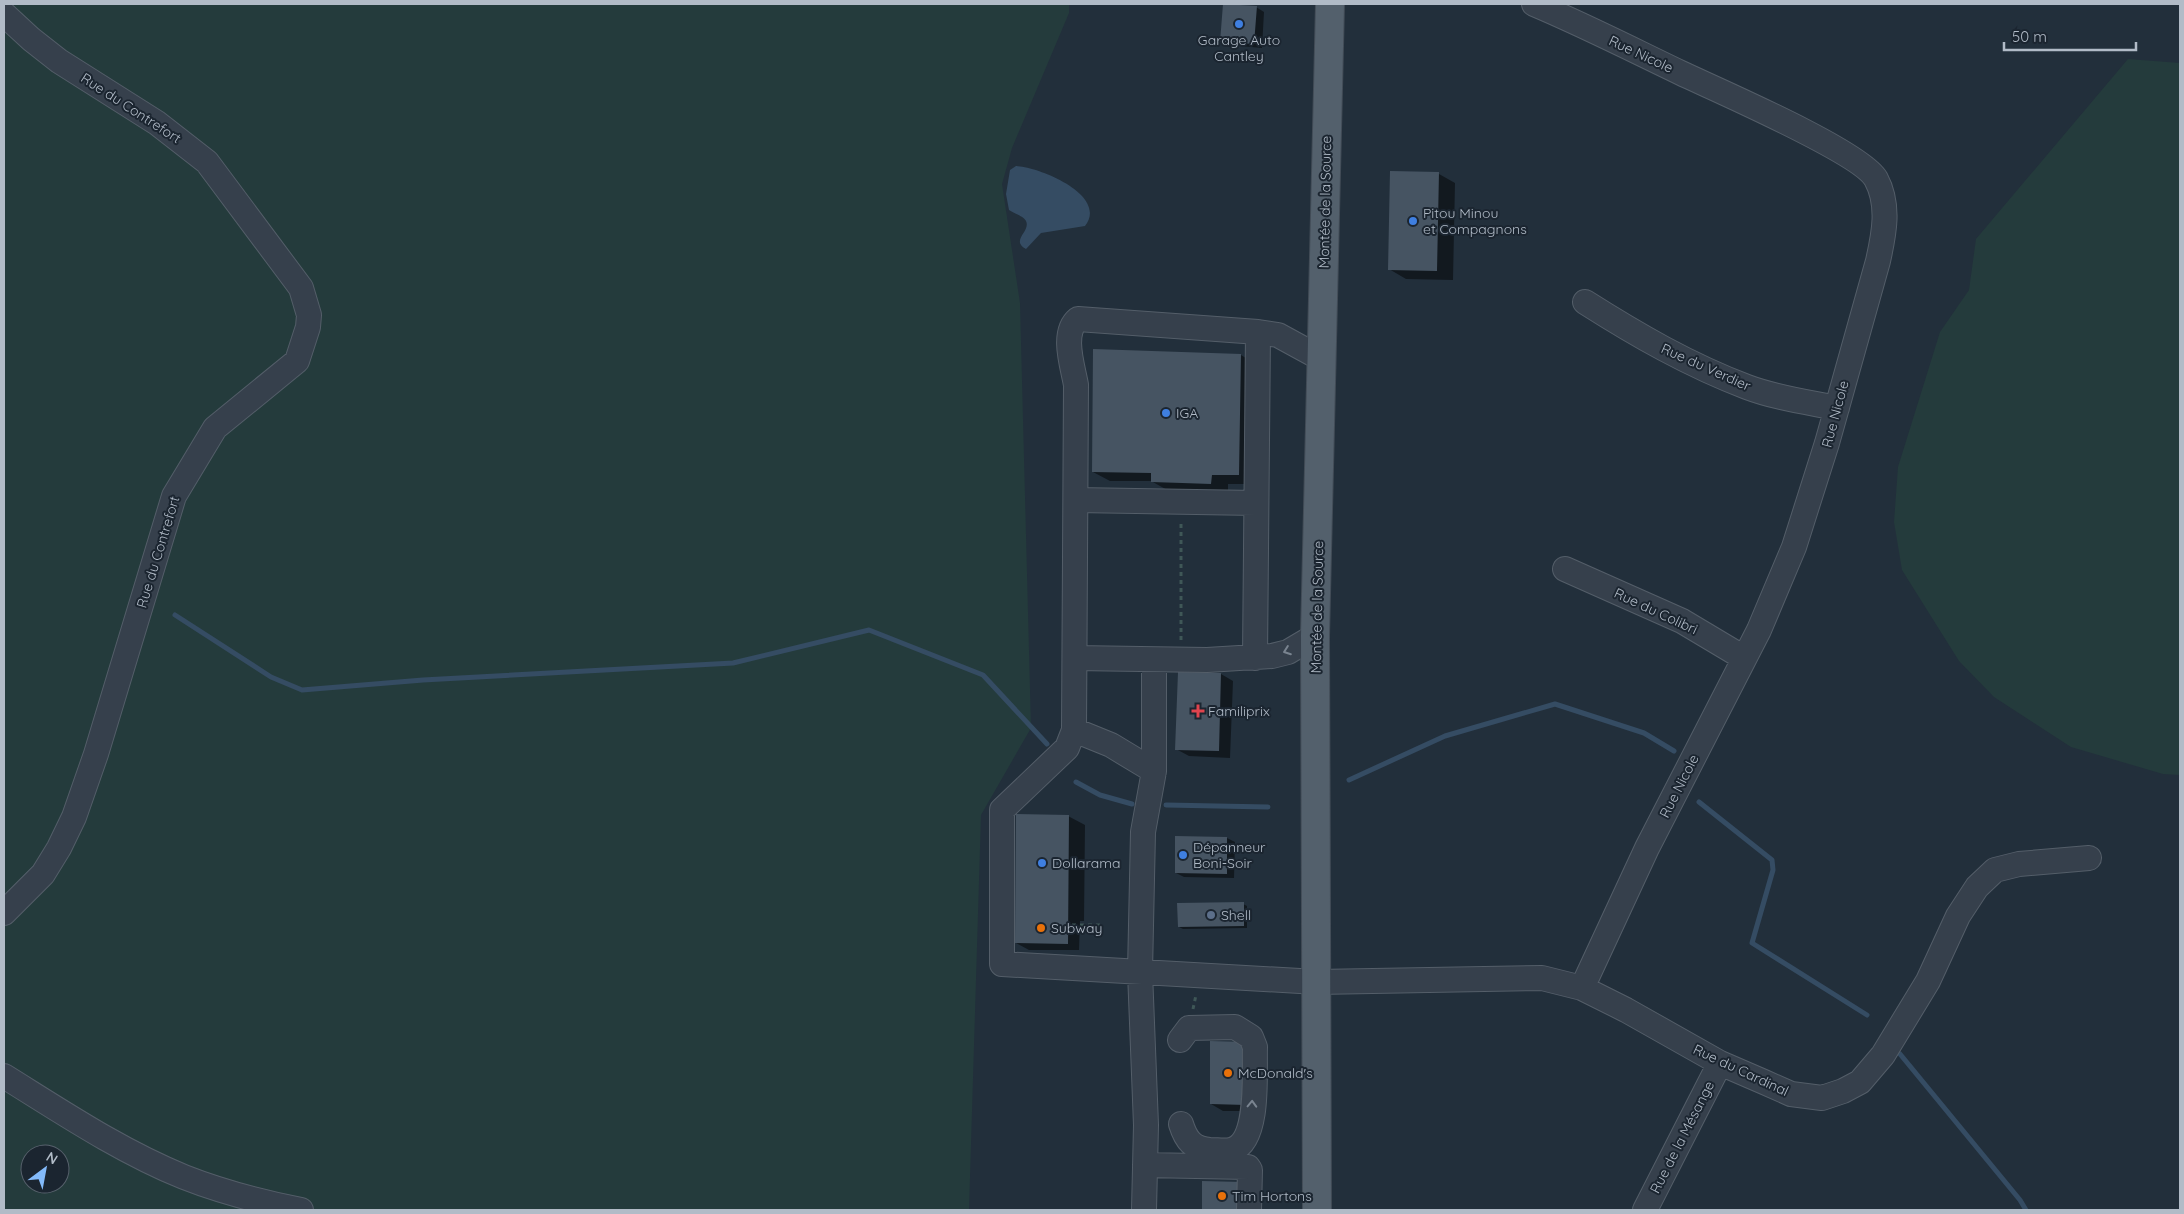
<svg xmlns="http://www.w3.org/2000/svg" width="2184" height="1214" font-family="Quicksand,sans-serif">
  <style>
    .green { fill: #243b3c; fill-rule: evenodd }
    .water { fill: #354c63 }
    .shadow { fill: #0007 }
    .lines { fill: none; stroke-linecap: round; stroke-linejoin: round }
    .stream { stroke: #354c63; stroke-width: 5 }
    .building { fill: #465462 }
    .minor-casing { stroke: #545e69; stroke-width: 26 }
    .major-casing { stroke: #424c57; stroke-width: 30 }
    .path { stroke: #3f5757; stroke-width: 3; stroke-dasharray: 4 4; stroke-linecap: butt }
    .minor { stroke: #36404c; stroke-width: 24 }
    .major { stroke: #53606c; stroke-width: 28 }
    .oneway { stroke: #7a8490 }
    .shop-dot { fill: #3f7fe0; stroke: #1b2530; stroke-width: 2 }
    .health-dot { fill: #e0444e; stroke: #1b2530; stroke-width: 2 }
    .service-dot { fill: #5c6f8a; stroke: #1b2530; stroke-width: 2 }
    .food-dot { fill: #e8710a; stroke: #1b2530; stroke-width: 2 }
    .labels { text-anchor: middle; dominant-baseline: central; stroke-width: 4; stroke-linejoin: round; paint-order: stroke }
    .poi-label { font-size: 14px; fill: #b1bbc7; stroke: #1b2530; text-anchor: start }
    .street-label { font-size: 14px; fill: #b1bbc7; stroke: #1b2530 }
  </style>
  <rect width="100%" height="100%" fill="#222f3b"/>
  <path class="green" d="M4 4H1069V13L1012 148 1002 184 1020 303 1031 728 981 815 969 1210H4ZM30 1154H60V1184H30Z
    M2128 59 2180 63V775L2163 774 2071 747 1994 697 1959 661 1902 570 1894 522 1898 467 1940 332 1969 290 1976 239Z"/>
  <path class="water" d="M1016 166C1039 167 1109 195 1085 226L1041 233 1026 249C1010 240 1031 232 1026 221 1024 216 1013 213 1009 210L1006 194 1010 170Z"/>
  <path class="shadow" d="M1256 7 1264 12 1262 48 1229 45 1221 41Z
    M1439 174 1455 183 1453 280 1406 279 1389 269Z
    M1095 350 1241 355 1257 365 1255 484H1228V492L1169 491 1151 481H1110L1093 472Z
    M1221 674 1233 681 1230 758 1189 756 1176 749Z
    M1068 816 1085 825 1084 921H1080L1079 950H1029L1016 943Z
    M1227 838 1235 842 1234 878 1184 877 1176 873Z
    M1243 904 1247 906V928L1183 929 1179 927Z
    M1212 1042 1258 1111H1223L1211 1104Z"/>
  <g class="lines">
    <path class="stream" d="M175 615 271 677 302 690 423 680 733 663 869 630 983 675 1047 744
      M1349 780 1445 736 1555 704 1644 733 1674 751
      M1076 782 1100 795 1132 804
      M1699 802 1772 860 1773 870 1752 943 1867 1015
      M1166 805 1268 807
      M1900 1054 2020 1200 2026 1210"/>
  </g>
  <path class="building" d="M1223 4 1257 6 1254 44 1220 42Z
    M1390 171 1439 172 1437 271 1388 270Z
    M1093 349 1241 354 1239 475H1212L1211 484 1182 483 1151 482V473L1092 472Z
    M1178 672 1221 673 1219 751 1175 750Z
    M1016 814 1069 815 1068 944 1015 943Z
    M1175 836 1227 837V874L1175 873Z
    M1244 902V926L1178 927 1177 903Z
    M1210 1041 1247 1042 1246 1105 1210 1104Z
    M1202 1181 1242 1182V1210H1202Z"/>
  <g class="lines">
    <defs>
      <path id="minor" d="M1534 4C1584 25 1633 50 1681 73 1717 90 1861 152 1876 179 1890 205 1884 234 1878 261L1827 443 1794 547 1759 630 1647 848 1582 988
        M4 14 31 39 59 61 157 123 207 162 301 288 309 315 308 327 297 361 215 428 174 496 96 754 74 817 59 848 43 874 4 913
        M1585 302C1637 335 1689 365 1747 387 1776 398 1807 402 1837 408
        M1322 359 1278 335 1258 332 1078 319C1061 333 1073 367 1076 385L1074 730 1067 748 1002 810V964L1317 982 1542 978 1582 988 1626 1010 1720 1063 1764 1082 1791 1094 1822 1098 1843 1091 1860 1082 1883 1055 1928 981 1958 916 1977 887 1995 870 2019 864 2089 858
        M1076 500 1256 503
        M1565 569 1682 621 1744 658
        M1075 658 1207 660 1272 656 1288 652 1315 636
        M1255 658 1258 332
        M1074 730 1111 745 1154 771
        M1180 1040 1189 1028 1235 1027 1251 1037 1255 1047C1254 1071 1260 1138 1234 1149 1227 1152 1218 1150 1210 1150 1193 1149 1186 1140 1181 1124
        M4 1076C62 1112 120 1151 184 1177 222 1192 261 1202 301 1210
        M1145 1165 1248 1167 1250 1170 1249 1210
        M1144 1210 1146 1125 1140 972 1143 832 1154 771V660
        M1645 1210 1720 1063"/>
      <path id="major" d="M1317 1210 1315 636 1330 4"/>
    </defs>
    <use href="#minor" class="minor-casing"/>
    <use href="#major" class="major-casing"/>
    <path class="path" d="M1181 640V521
      M1072 925H1100
      M1193 1009 1196 995"/>
    <use href="#minor" class="minor"/>
    <use href="#major" class="major"/>
  </g>
  <defs><path id="oneway-chevron" d="M-2-3.5L2.5 0L-2 3.5" fill="none" stroke-width="1.6" stroke-linecap="round" stroke-linejoin="round" transform="scale(1.25)"/></defs>
  <g class="oneway">
    <use href="#oneway-chevron" transform="translate(1287 651) rotate(160)"/>
    <use href="#oneway-chevron" transform="translate(1252 1104) rotate(-88)"/>
  </g>
  <g class="shop-dot">
    <circle cx="1239" cy="24" r="5"/>
    <circle cx="1413" cy="221" r="5"/>
    <circle cx="1166" cy="413" r="5"/>
    <circle cx="1183" cy="855" r="5"/>
    <circle cx="1042" cy="863" r="5"/>
  </g>
  <path class="health-dot" d="M1195.5 703.5h5v5h5v5h-5v5h-5v-5h-5v-5h5z"/>
  <circle class="service-dot" cx="1211" cy="915" r="5"/>
  <g class="food-dot">
    <circle cx="1041" cy="928" r="5"/>
    <circle cx="1228" cy="1073" r="5"/>
    <circle cx="1222" cy="1196" r="5"/>
  </g>
  <g class="labels">
    <g class="poi-label">
      <text x="1239" y="40" text-anchor="middle">Garage Auto<tspan x="1239" dy="16">Cantley</tspan></text>
      <text x="1423" y="213">Pitou Minou<tspan x="1423" dy="16">et Compagnons</tspan></text>
      <text x="1176" y="413">IGA</text>
      <text x="1208" y="711">Familiprix</text>
      <text x="1193" y="847">Dépanneur<tspan x="1193" dy="16">Boni-Soir</tspan></text>
      <text x="1052" y="863">Dollarama</text>
      <text x="1221" y="915">Shell</text>
      <text x="1051" y="928">Subway</text>
      <text x="1238" y="1073">McDonald's</text>
      <text x="1232" y="1196">Tim Hortons</text>
    </g>
    <g class="street-label">
      <text transform="translate(1641 54) rotate(25)">Rue Nicole</text>
      <text transform="translate(131 108) rotate(33)">Rue du Contrefort</text>
      <text transform="translate(1325 202) rotate(-89)">Montée de la Source</text>
      <text transform="translate(1706 367) rotate(24)">Rue du Verdier</text>
      <text transform="translate(1835 414) rotate(-75)">Rue Nicole</text>
      <text transform="translate(158 552) rotate(-73)">Rue du Contrefort</text>
      <text transform="translate(1317 607) rotate(-89)">Montée de la Source</text>
      <text transform="translate(1656 611) rotate(25)">Rue du Colibri</text>
      <text transform="translate(1679 786) rotate(-63)">Rue Nicole</text>
      <text transform="translate(1741 1070) rotate(25)">Rue du Cardinal</text>
      <text transform="translate(1682 1137) rotate(-63)">Rue de la Mésange</text>
    </g>
  </g>
  <rect width="2184" height="1214" fill="none" stroke="#b1bbc7" stroke-width="10"/>
  <g transform="translate(45 1169) rotate(32)"><circle r="24" fill="#1b2530" stroke="#57616c"/>
  <path d="M0-4L9 19L0 12L-9 19Z" fill="#83bafa"/>
  <text y="-8" font-size="14" font-weight="bold" text-anchor="middle" fill="#b1bbc7">N</text>
  </g>
  <path d="M2004 42v8h132v-8" fill="none" stroke="#b1bbc7" stroke-width="2.5"/>
  <text x="2012" y="42" font-size="15" fill="#b1bbc7" stroke="#1b2530" stroke-width="4" paint-order="stroke">50 m</text>
</svg>
